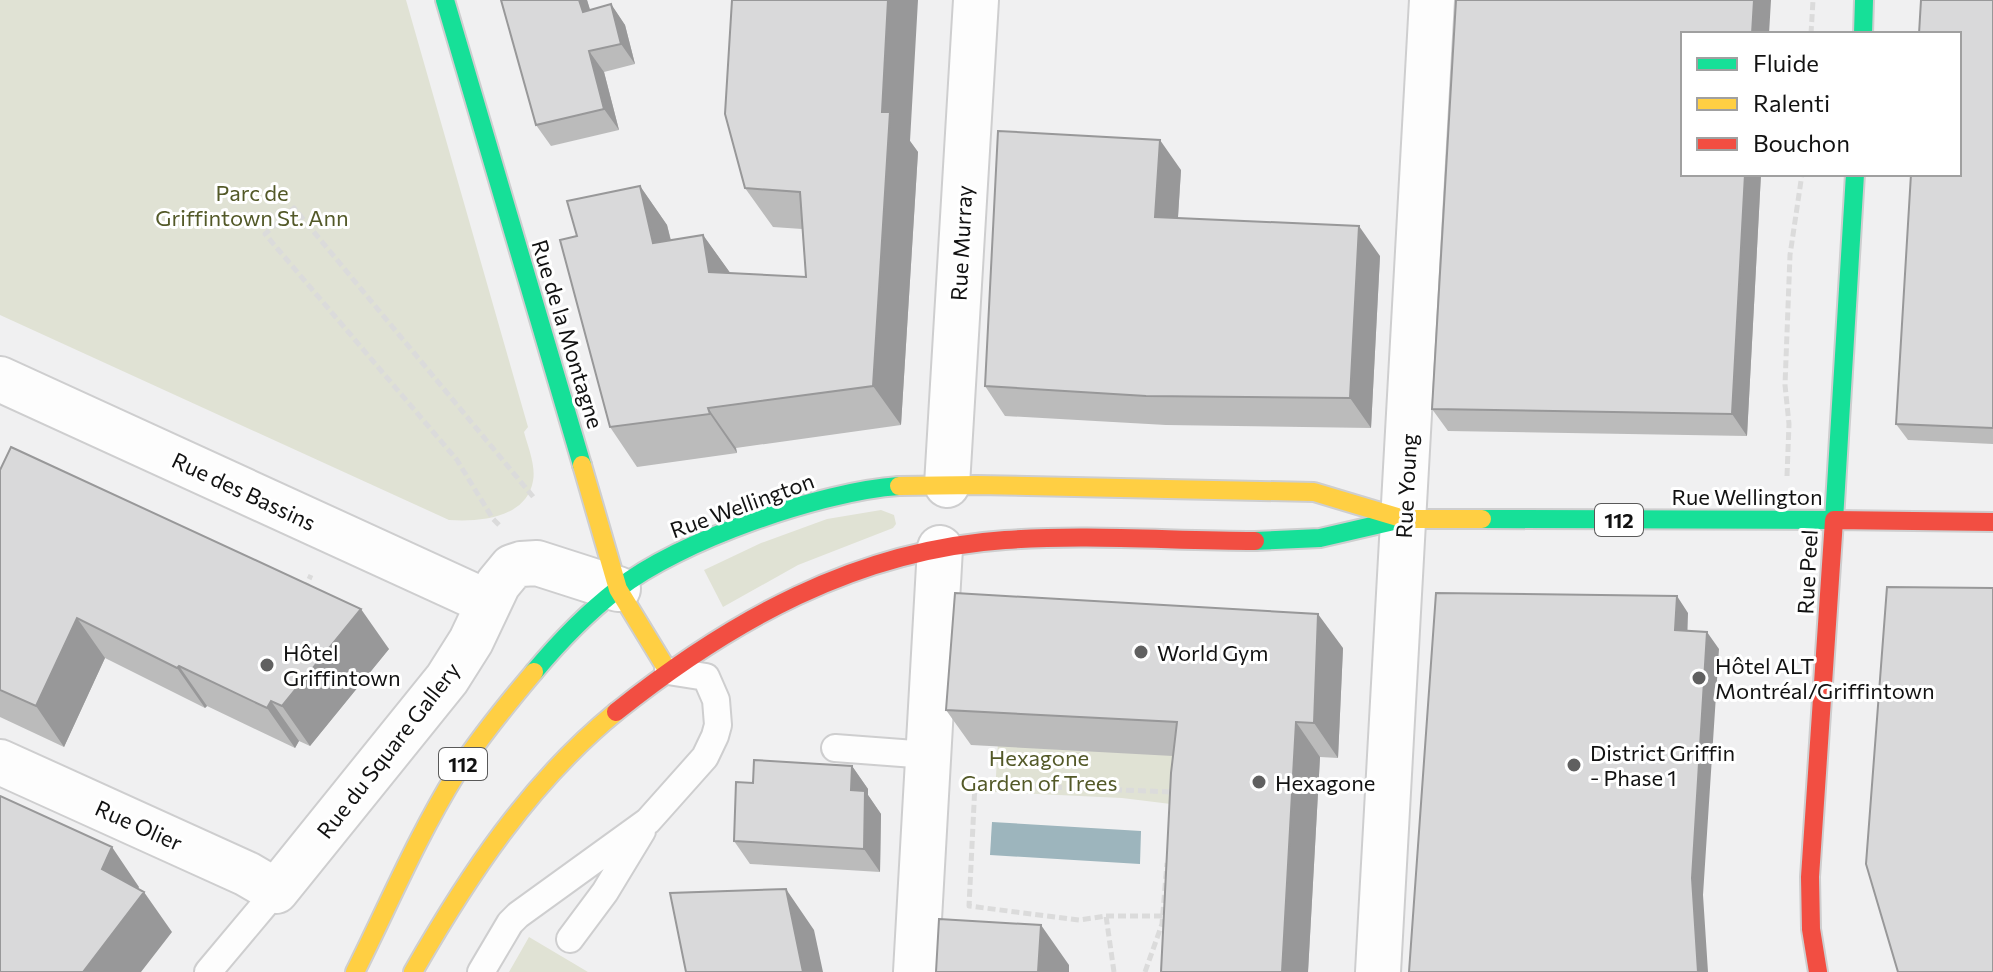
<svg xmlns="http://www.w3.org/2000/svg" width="1993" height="972" font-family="Commissioner,sans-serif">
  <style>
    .green { fill: #e0e2d4 }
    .water { fill: #9db5bd }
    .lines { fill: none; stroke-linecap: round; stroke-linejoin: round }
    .lane-casing { stroke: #cececf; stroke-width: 30 }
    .street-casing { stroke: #cececf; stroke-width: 48 }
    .fast-casing { stroke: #cececf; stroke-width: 22 }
    .slow-casing { stroke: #cececf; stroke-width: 22 }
    .jam-casing { stroke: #cececf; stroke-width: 22 }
    .path { stroke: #dbdbdb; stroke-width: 5; stroke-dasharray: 8 4; stroke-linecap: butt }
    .lane { stroke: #fdfdfd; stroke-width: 26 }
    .street { stroke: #fdfdfd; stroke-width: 44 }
    .fast { stroke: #16e098; stroke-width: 18 }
    .slow { stroke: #ffcf43; stroke-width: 18 }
    .jam { stroke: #f24e42; stroke-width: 18 }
    .wall { fill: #bbb }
    .shaded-wall { fill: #989899 }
    .building { fill: #d9d9da; stroke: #989899; stroke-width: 2 }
    .poi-dot { fill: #606060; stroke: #fff; stroke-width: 3 }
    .labels { text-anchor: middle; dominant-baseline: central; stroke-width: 6; stroke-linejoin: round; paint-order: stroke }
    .shield { fill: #fff; stroke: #595959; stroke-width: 2 }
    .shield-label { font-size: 20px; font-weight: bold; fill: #121212 }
    .park-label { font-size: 22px; fill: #535928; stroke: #fff }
    .street-label { font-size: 22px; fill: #121212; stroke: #fff }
    .poi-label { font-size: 22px; fill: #121212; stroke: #fff; text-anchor: start }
  </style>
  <rect width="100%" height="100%" fill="#f0f0f1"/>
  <path class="green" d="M0 0H406L528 427 524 432C528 447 536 466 533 481 526 519 478 522 449 520L0 315Z
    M881 510 894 515 896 524 893 528 798 565 723 607 704 570 761 543 827 519Z
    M998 742 1202 757 1195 807 1122 798 995 792Z
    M529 937 588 972H509Z"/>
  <path class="water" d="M992 822 1141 831 1140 864 990 855Z"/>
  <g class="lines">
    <defs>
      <path id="lane" d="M835 748 928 755
        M570 939 605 892 642 831
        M208 972 276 891
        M481 972 510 923 518 915 648 821 705 757 715 736 718 725 716 700 706 677 668 671"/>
      <path id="street" d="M0 379 489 603
        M947 485 976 0
        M0 762 247 874 276 891 447 679 471 641 498 584 512 567 521 564 537 563 618 589
        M916 972 940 548
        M1378 972 1432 0"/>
      <path id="fast" d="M445 0 582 465
        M1863 34 1864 0
        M1482 519 1834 520 1855 174
        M1255 541 1320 538 1398 520
        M534 672C559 642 587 613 618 589 678 541 822 491 899 486"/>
      <path id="slow" d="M582 465 618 589 668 671
        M899 486 977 485 1314 492 1404 519H1482
        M355 972C388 906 417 837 456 774 479 738 507 704 534 672
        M413 972C468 876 529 783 616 712"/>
      <path id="jam" d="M616 712C730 621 856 550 1005 540 1089 534 1172 541 1255 541
        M1818 972 1811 929 1810 877 1834 520 1993 522"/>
    </defs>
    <use href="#lane" class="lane-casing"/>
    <use href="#street" class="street-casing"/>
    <use href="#fast" class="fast-casing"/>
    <use href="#slow" class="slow-casing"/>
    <use href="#jam" class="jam-casing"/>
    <path class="path" d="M1811 34 1813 0
      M1787 476 1789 424 1785 385 1790 255 1802 174
      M499 525 493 519 457 460 265 234 294 208 535 499
      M304 590 311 575
      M1106 916H1163
      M1114 972 1106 916 1079 920 969 906 975 784 1172 792V797
      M1145 972 1162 924 1167 863"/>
    <use href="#lane" class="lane"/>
    <use href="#street" class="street"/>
    <use href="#fast" class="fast"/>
    <use href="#slow" class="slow"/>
    <use href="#jam" class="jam"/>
  </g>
  <path class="wall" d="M501 0H587L590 10 611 4 625 25 635 64 604 72 619 130 551 146 536 125Z
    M1993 0V444L1908 440 1896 424Z
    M910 141 918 152 901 425 736 448 737 453 637 467 610 427 577 236 640 186 667 225 671 240 703 235 730 273 806 277 802 229 773 227 745 188Z
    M1181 170 1178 218 1380 256 1371 428 1166 425 1005 416 985 386Z
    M1683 174H1761L1747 436 1448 431 1432 409Z
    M0 470 389 649 310 746 299 741 295 748 207 706 205 708 105 658 64 747 0 717Z
    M1343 648 1338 758 1320 757 1308 972H1161L1173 756 971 745 946 710Z
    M852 766 868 789V795L881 814 880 872 750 864 734 841 753 783Z"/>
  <path class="shaded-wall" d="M579 0H587L597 32 583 12Z
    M888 0H918L910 141 918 152 901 425 873 386 882 112Z
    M1754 0H1771L1769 34H1752Z
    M611 4 625 25 635 64 621 44Z
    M589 51 604 72 619 130 604 109Z
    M1160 140 1181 170 1176 247 1155 217Z
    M1745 174H1761L1747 436 1732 414Z
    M640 186 667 225 681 283 653 243Z
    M1359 226 1380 256 1371 428 1350 398Z
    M703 235 731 274 709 272Z
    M708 408 736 448 737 453 710 414Z
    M1677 596 1688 613 1687 646 1675 630Z
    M361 609 389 649 310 746 282 706Z
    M1318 614 1343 648 1338 758 1314 723Z
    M77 618 105 658 64 747 36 706Z
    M1707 632 1719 649 1703 895 1708 972H1698L1692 878Z
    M179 666 207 706 205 708 177 668Z
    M271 701 299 741 295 748 267 708Z
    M1296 722 1320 757 1308 972H1282Z
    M852 766 868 789V795L881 814 880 872 864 849 851 790Z
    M112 847 139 887 129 909 102 869Z
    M786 889 814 930 823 972H803Z
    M144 892 172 932 141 972H83Z
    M1041 925 1069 965V972H1038Z"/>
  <path class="building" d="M501 0H579L583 12 611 4 621 44 589 51 604 109 536 125Z
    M732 0H888L882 112H890L873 386 708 408 710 414 610 427 560 240 577 236 567 201 640 186 653 243 703 235 709 272 806 277 800 192 745 188 725 114Z
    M1456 0H1754L1752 34H1683V174H1745L1732 414 1432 409Z
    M1921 0H1993V428L1896 424 1911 174H1959V34H1919Z
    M998 131 1160 140 1155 217 1359 226 1350 398 1146 396 985 386Z
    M11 447 361 609 282 706 271 701 267 708 179 666 177 668 77 618 36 706 0 690V470Z
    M1887 587 1993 588V972H1898L1866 864Z
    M955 593 1318 614 1314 723 1296 722 1282 972H1161L1171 773 1177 722 946 710Z
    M1436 593 1677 596 1675 630 1707 632 1692 878 1698 972H1409Z
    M754 760 852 766 851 790 865 791 864 849 734 841 736 782 753 783Z
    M0 796 112 847 102 869 144 892 83 972H0Z
    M786 889 803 972H686L670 893Z
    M939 919 1041 925 1038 972H936Z"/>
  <g class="poi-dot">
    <circle cx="1141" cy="652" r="8"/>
    <circle cx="267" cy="665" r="8"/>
    <circle cx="1699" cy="678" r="8"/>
    <circle cx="1574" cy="765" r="8"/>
    <circle cx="1259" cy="782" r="8"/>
  </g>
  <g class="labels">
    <g class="shield">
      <rect x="1595" y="504" width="48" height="32" rx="6"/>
      <rect x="439" y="748" width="48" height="32" rx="6"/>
    </g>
    <g class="shield-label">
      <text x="1619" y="520">112</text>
      <text x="463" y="764">112</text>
    </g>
    <g class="park-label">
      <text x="252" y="192">Parc de<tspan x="252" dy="25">Griffintown St. Ann</tspan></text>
      <text x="1039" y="757">Hexagone<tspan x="1039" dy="25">Garden of Trees</tspan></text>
    </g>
    <g class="street-label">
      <text transform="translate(961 243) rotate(-87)">Rue Murray</text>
      <text transform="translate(568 334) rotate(73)">Rue de la Montagne</text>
      <text transform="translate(1406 486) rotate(-87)">Rue Young</text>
      <text transform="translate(244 491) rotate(25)">Rue des Bassins</text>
      <text x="1747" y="496">Rue Wellington</text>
      <text transform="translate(742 505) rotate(-20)">Rue Wellington</text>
      <text transform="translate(1807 572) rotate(-87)">Rue Peel</text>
      <text transform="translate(388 750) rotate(-52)">Rue du Square Gallery</text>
      <text transform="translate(139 825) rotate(24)">Rue Olier</text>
    </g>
    <g class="poi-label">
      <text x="283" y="652">Hôtel<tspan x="283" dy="25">Griffintown</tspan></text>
      <text x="1157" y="652">World Gym</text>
      <text x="1715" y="665">Hôtel ALT<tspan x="1715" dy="25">Montréal/Griffintown</tspan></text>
      <text x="1590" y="752">District Griffin<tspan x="1590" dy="25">- Phase 1</tspan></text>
      <text x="1275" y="782">Hexagone</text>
    </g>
  </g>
  <rect x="1681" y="32" width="280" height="144" fill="#ffffff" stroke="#a0a0a0" stroke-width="2"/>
  <rect x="1697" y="58" width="40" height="12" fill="#16e098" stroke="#a0a0a0" stroke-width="2"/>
  <text x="1753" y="72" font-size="24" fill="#121212">Fluide</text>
  <rect x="1697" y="98" width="40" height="12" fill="#ffcf43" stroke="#a0a0a0" stroke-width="2"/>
  <text x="1753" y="112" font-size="24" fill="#121212">Ralenti</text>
  <rect x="1697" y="138" width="40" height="12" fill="#f24e42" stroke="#a0a0a0" stroke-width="2"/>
  <text x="1753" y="152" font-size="24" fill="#121212">Bouchon</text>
</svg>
